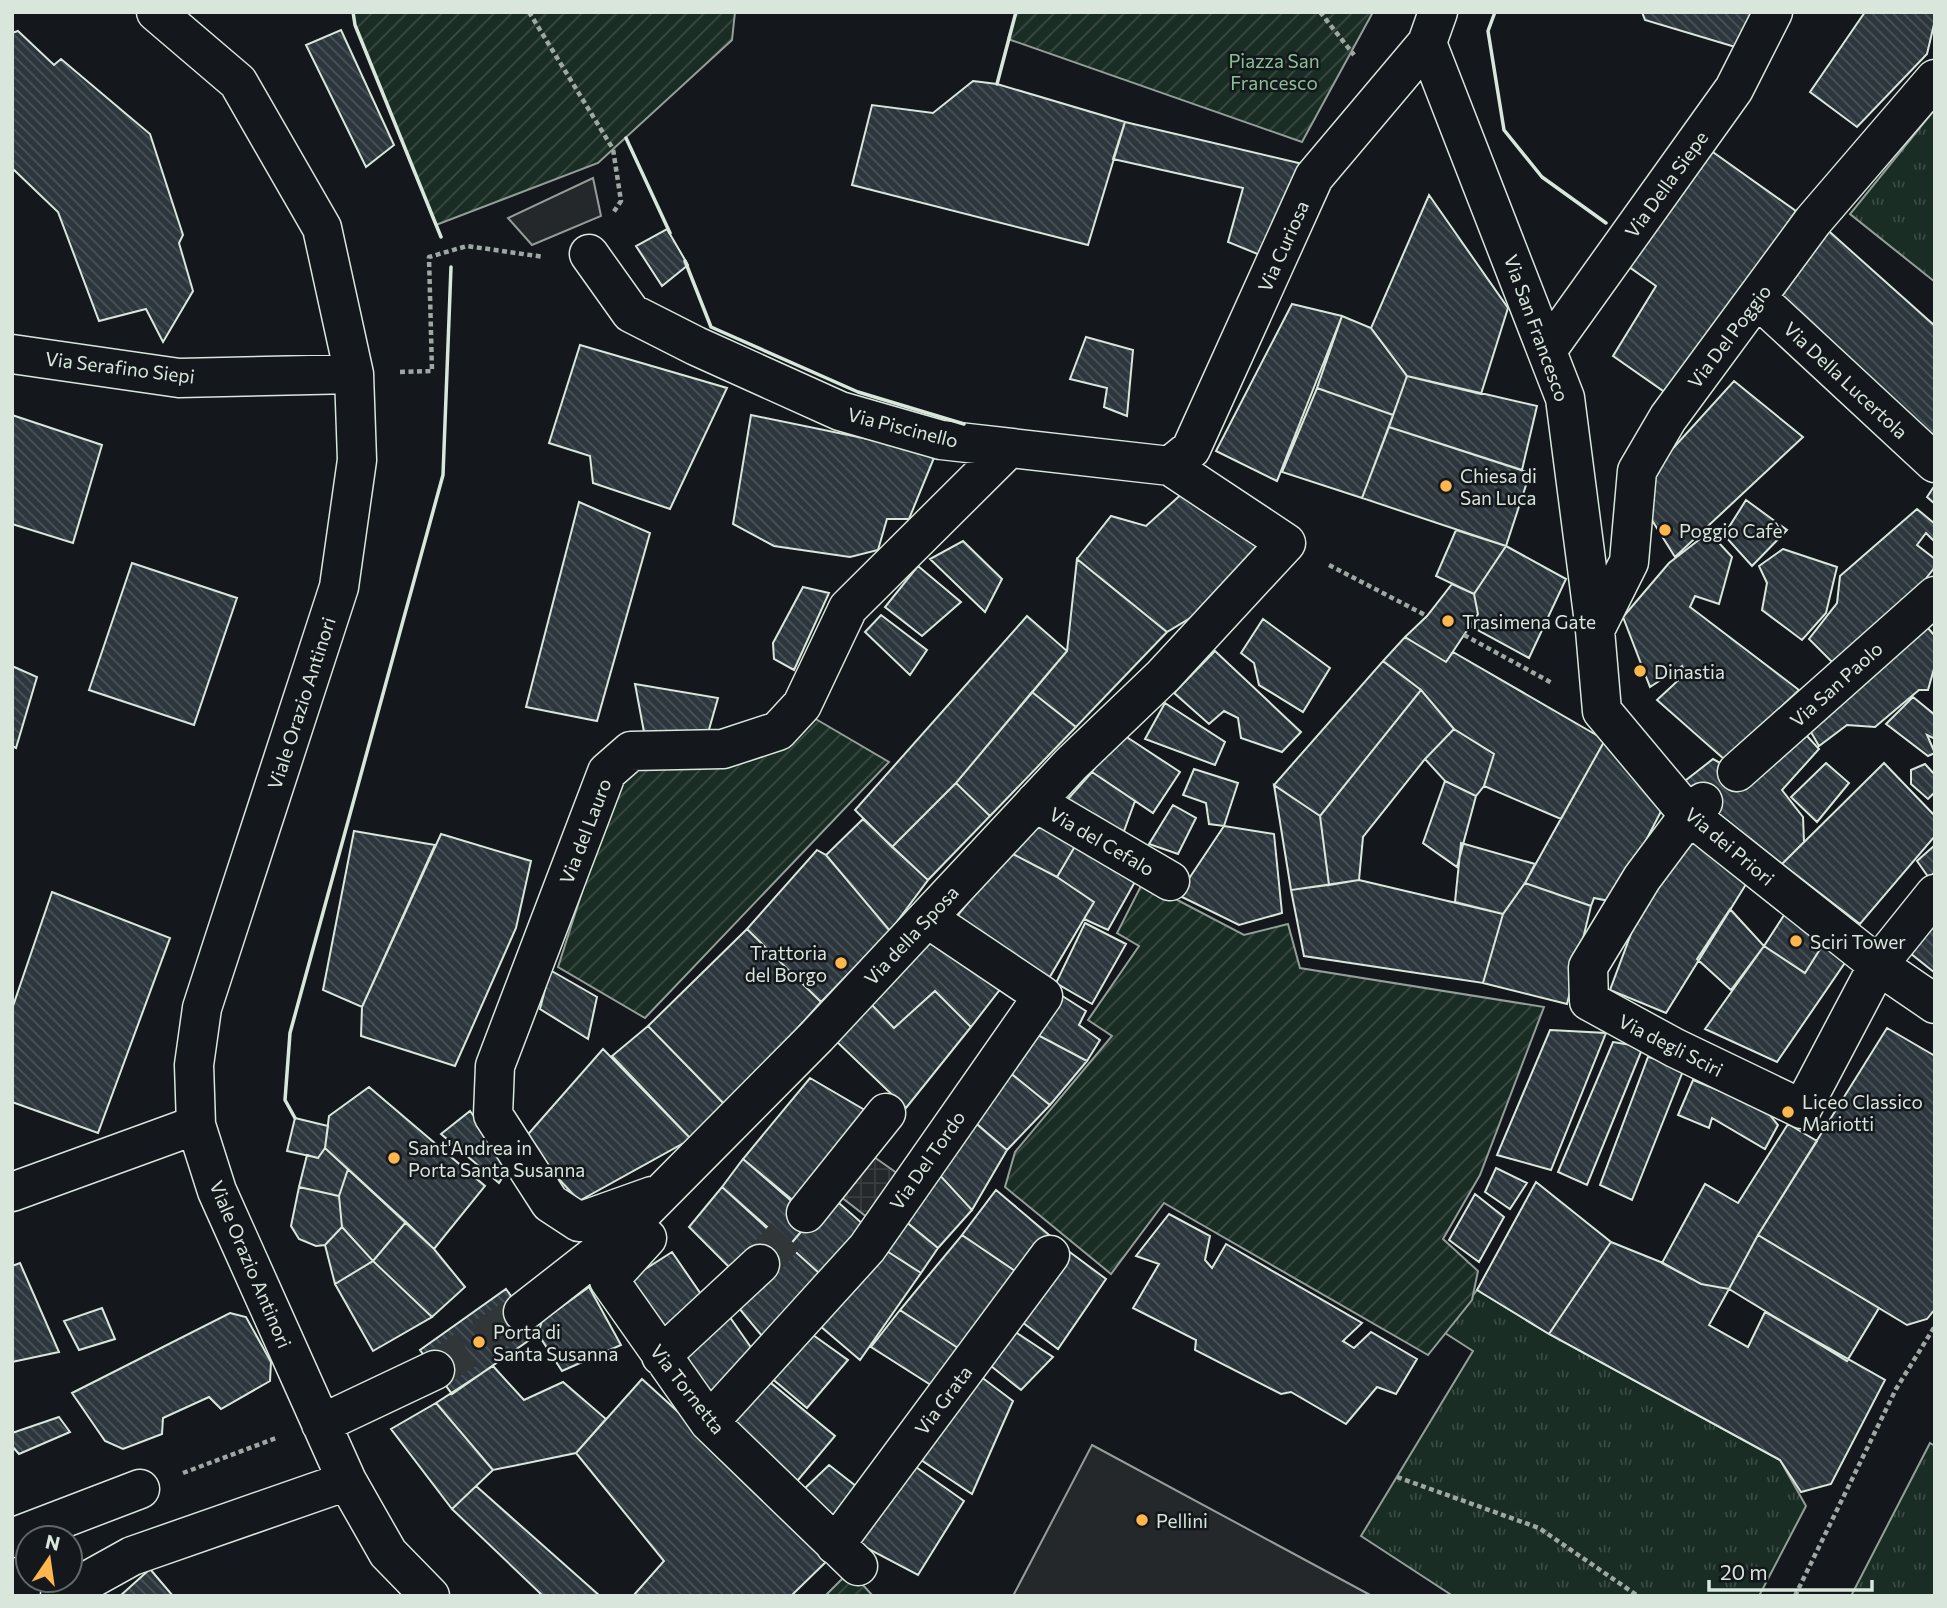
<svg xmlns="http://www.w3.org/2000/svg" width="1947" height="1608" font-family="Commissioner,sans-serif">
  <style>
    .grass { fill: url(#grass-tufts); stroke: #939e99; stroke-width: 2 }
    .garden { fill: url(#garden-furrows); stroke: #939e99; stroke-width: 2 }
    .parking { fill: #24282b; stroke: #939e99; stroke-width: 2 }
    .plaza { fill: url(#plaza-grid); stroke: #939e99; stroke-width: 2 }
    .building { fill: url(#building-back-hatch); stroke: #d8e6dc; stroke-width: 2 }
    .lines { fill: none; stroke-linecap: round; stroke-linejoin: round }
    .minor-tunnel { stroke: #313739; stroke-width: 38; stroke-dasharray: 38 19; stroke-linecap: butt }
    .minor-casing { stroke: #d8e6dc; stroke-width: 41 }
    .path { stroke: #9da8a2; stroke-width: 4.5; stroke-dasharray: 5 3.5; stroke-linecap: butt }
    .minor { stroke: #14181c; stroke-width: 38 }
    .wall { stroke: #d8e6dc; stroke-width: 3.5 }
    .poi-dot { fill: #ffb74d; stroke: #14181c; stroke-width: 2.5 }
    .labels { text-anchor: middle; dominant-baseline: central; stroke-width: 5; stroke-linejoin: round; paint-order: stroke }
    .park-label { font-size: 19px; fill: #8ac095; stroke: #14181c }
    .street-label { font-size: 19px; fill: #d8e6dc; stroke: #14181c }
    .poi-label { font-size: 19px; fill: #d8e6dc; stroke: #14181c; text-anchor: start }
  </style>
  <defs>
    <pattern id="grass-tufts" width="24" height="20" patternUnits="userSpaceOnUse" patternTransform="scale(1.75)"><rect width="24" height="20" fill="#1a2d24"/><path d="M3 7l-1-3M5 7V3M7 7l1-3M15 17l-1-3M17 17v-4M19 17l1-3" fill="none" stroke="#3b4b43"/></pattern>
    <pattern id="garden-furrows" width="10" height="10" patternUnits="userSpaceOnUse" patternTransform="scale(1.75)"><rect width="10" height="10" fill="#1a2d24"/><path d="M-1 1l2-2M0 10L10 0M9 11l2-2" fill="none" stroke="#3b4b43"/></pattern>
    <pattern id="plaza-grid" width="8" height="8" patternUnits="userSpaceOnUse" patternTransform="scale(1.75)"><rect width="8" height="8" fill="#24282b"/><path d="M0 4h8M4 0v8" fill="none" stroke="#393d3f"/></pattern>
    <pattern id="building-back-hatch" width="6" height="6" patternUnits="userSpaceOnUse" patternTransform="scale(1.75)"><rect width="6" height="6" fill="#2c363c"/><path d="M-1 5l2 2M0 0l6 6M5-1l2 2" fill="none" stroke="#4a5358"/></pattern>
  </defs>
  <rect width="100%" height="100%" fill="#14181c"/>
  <path class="grass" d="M1935 109V282L1850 214Z
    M1477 1290 1549 1334 1780 1460 1806 1506 1759 1596H1453L1361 1536 1473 1351 1445 1333Z
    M1930 1443 1935 1446V1596H1851Z"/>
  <path class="garden" d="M353 12H735L732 40 598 163 436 225 355 25Z
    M1016 12H1373L1302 142 1008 39Z
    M814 718 889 762 645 1018 558 967 618 780 642 767Z
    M1143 882 1244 935 1288 924 1300 968 1544 1007 1480 1175 1443 1239 1478 1271 1472 1300 1428 1355 1164 1203 1111 1274 1005 1187 1015 1152 1112 1036 1088 1020 1139 946 1117 933Z
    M850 1571 873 1596H825Z"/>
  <path class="parking" d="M593 178 601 216 532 245 508 218Z
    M1092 1445 1372 1596H1013Z"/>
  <path class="plaza" d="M857 1145 911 1183 881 1228 827 1186Z"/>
  <path class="building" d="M1642 12H1756L1742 49 1645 20Z
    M1865 12H1935V20L1927 54 1857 127 1810 92Z
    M341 30 394 145 366 167 306 45Z
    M18 31 54 65 61 59 150 134 183 235 179 243 193 291 163 342 146 309 99 321 58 212 12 168V33Z
    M973 81 997 84 1125 122 1088 245 852 185 872 105 933 113Z
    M1125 122 1307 165 1265 257 1228 242 1243 188 1113 159Z
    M1710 150 1796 211 1669 395 1613 356 1656 286 1622 262Z
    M1429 195 1508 308 1481 394 1407 376 1371 328Z
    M1822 225 1935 326V454L1765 297Z
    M667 229 688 265 662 286 636 246Z
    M1292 304 1342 316 1277 481 1216 451Z
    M1342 316 1371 328 1407 376 1393 415 1317 388Z
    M1086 337 1133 350 1127 416 1104 407 1107 388 1070 379Z
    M580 345 727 388 670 509 593 483 590 456 549 443Z
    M1407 376 1537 406 1522 470 1389 427Z
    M1734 381 1803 437 1675 557 1650 517 1656 467Z
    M1317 388 1393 415 1362 498 1282 472Z
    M12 415 102 445 73 543 12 524Z
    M751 415 936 453 909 519H887L878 550 850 557 774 546 733 524Z
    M1389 427 1530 473 1506 546 1362 498Z
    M1935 485V504L1927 497Z
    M1185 491 1261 540 1220 600 1167 632 1077 559 1111 516 1146 526Z
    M1746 500 1787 530 1752 566 1724 535Z
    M579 502 650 533 597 721 526 707Z
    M1917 509 1935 524V542L1926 533 1917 545 1935 559V567L1912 596 1832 662 1809 639 1837 603 1840 576Z
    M1456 530 1506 546 1474 594 1436 576Z
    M1709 532 1732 557 1719 604 1695 596 1690 607 1799 690 1725 760 1657 700 1685 674 1682 666 1650 687 1623 617 1669 563Z
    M963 541 1002 579 985 612 930 559Z
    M1506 546 1566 579 1529 658 1470 626 1478 614 1474 594Z
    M1783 549 1837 567 1826 613 1802 640 1762 610 1767 583 1759 566Z
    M1077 559 1167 632 1076 727 1032 692 1067 651Z
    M132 563 237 598 194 725 89 690Z
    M918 566 961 602 922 636 885 607Z
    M1452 584 1474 594 1478 614 1446 662 1405 637 1427 616Z
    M803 587 829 593 794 670 774 659 773 643Z
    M881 615 927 650 910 675 865 632Z
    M1027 616 1067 651 956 783 892 847 855 810Z
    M1919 618 1935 636V665L1928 690H1919L1875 727 1847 725 1819 746 1804 720Z
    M1263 619 1330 668 1303 712 1259 685 1254 663 1241 653Z
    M1405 637 1446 662 1453 652 1605 740 1561 819 1484 786 1494 754 1454 729 1421 690 1383 661Z
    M1215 651 1301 732 1282 752 1241 738 1238 718 1224 711 1209 724 1174 693Z
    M1383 661 1421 690 1320 816 1274 785Z
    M12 666 37 677 16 748 12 746Z
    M635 684 718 698 708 733 644 732Z
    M1421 690 1454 729 1425 759 1363 837 1359 880 1329 885 1320 816Z
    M1032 692 1076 727 990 816 956 783Z
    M1913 697 1935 715V739L1927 735 1935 753 1928 756 1886 724Z
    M1165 703 1225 742 1215 765 1145 739Z
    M1796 724 1819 749 1782 790 1803 817 1804 842 1782 864 1681 784 1713 759 1737 772Z
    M1454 729 1494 754 1484 786 1476 796 1445 781 1425 759Z
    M1119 732 1180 772 1153 813 1092 772Z
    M1605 740 1668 798 1614 902 1594 898 1591 906 1525 883Z
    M1826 763 1849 783 1817 822 1791 797Z
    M1884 763 1935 816V836L1860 924 1782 864Z
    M1925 764 1935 775V792L1928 799 1911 784V770Z
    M1194 769 1238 783 1224 826 1209 824 1206 803 1183 795Z
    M1092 772 1135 801 1120 842 1060 808Z
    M1445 781 1476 796 1457 867 1423 843Z
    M956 783 990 816 928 880 892 847Z
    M1274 785 1320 816 1329 885 1291 890Z
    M1173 805 1196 818 1178 854 1149 844Z
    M1039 814 1081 836 1057 877 1009 852Z
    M863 819 928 880 890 931 826 855Z
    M1689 824 1753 873 1666 1013 1610 990 1650 883Z
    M1224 826 1274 834 1282 913 1239 925 1178 895Z
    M354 831 435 845 362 1007 323 990Z
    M441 834 531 861 516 928 455 1066 361 1036 362 1007Z
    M1081 836 1141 871 1108 930 1084 919 1094 902 1057 877Z
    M1461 843 1535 864 1525 883 1503 914 1455 902Z
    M1935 845V872L1929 878 1917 861Z
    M817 850 826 855 890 931 821 1002 747 929Z
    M1009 852 1057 877 1094 902 1045 985 949 926Z
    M1359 880 1503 914 1483 983 1304 956 1291 890Z
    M1525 883 1591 906 1567 1004 1483 983 1503 914Z
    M52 892 170 938 98 1133 12 1102V1009Z
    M1730 909 1764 946 1731 990 1697 959Z
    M1788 909 1829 935 1805 973 1764 946Z
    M1935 913V973L1905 949Z
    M1085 923 1126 944 1092 1004 1056 983Z
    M747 929 821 1002 727 1107 648 1026Z
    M935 932 1005 983 971 1027 935 991 894 1028 870 1003Z
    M1829 935 1853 951 1777 1062 1705 1029 1764 946 1805 973Z
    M550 970 597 997 588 1039 540 1009Z
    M935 991 971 1027 906 1108 835 1040 870 1003 894 1028Z
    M1056 992 1086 1011 1079 1025 1100 1040 1087 1061 1034 1033Z
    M648 1026 727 1107 691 1139 612 1056Z
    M1887 1028 1935 1056V1309L1927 1319 1907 1325 1758 1235Z
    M1550 1030 1606 1033 1551 1170 1497 1155Z
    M1034 1033 1087 1061 1050 1105 1008 1071Z
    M1613 1042 1643 1047 1587 1185 1558 1172Z
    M603 1049 691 1139 579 1201 523 1140Z
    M1648 1057 1685 1066 1632 1200 1600 1185Z
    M1008 1071 1050 1105 1007 1150 971 1119Z
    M810 1078 875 1116 801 1207 743 1159Z
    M1693 1080 1765 1109 1778 1125 1765 1149 1712 1118 1709 1128 1678 1115Z
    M369 1087 485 1186 434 1249 325 1148 329 1116Z
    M470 1111 510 1165 499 1183 441 1134Z
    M295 1118 328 1126 325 1148 318 1158 287 1151Z
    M971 1119 1007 1150 972 1210 935 1170Z
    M1788 1124 1817 1141 1758 1235 1729 1289 1701 1284 1662 1263 1705 1184 1738 1203Z
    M325 1148 348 1169 339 1196 299 1187 307 1155 318 1158Z
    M743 1159 812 1219 789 1246 722 1187Z
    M1496 1168 1527 1183 1510 1209 1485 1192Z
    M348 1169 406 1222 373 1261 342 1227 339 1196Z
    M935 1170 972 1210 938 1248 899 1216Z
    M1536 1182 1611 1242 1549 1334 1477 1290Z
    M299 1187 339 1196 342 1227 325 1245 316 1246 299 1239 291 1226Z
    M722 1187 770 1231 738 1276 689 1227Z
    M996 1190 1049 1235 1018 1273 962 1235Z
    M1475 1194 1504 1217 1479 1262 1449 1240Z
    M831 1196 872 1232 829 1282 789 1246Z
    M1169 1214 1210 1236 1205 1260 1212 1268 1226 1244 1362 1323 1343 1341 1354 1348 1371 1332 1417 1359 1396 1394 1377 1387 1346 1424 1291 1392 1281 1394 1195 1350 1196 1340 1133 1308 1159 1264 1136 1256Z
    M899 1216 938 1248 921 1273 879 1246Z
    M406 1222 434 1249 465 1287 432 1317 373 1261Z
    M342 1227 373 1261 335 1284 325 1245Z
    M770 1231 789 1246 768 1272 752 1256Z
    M962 1235 1018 1273 964 1352 900 1310Z
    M1758 1235 1879 1308 1847 1361 1729 1289Z
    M1611 1242 1663 1263 1701 1284 1729 1289 1709 1325 1748 1347 1765 1312 1885 1380 1831 1484 1801 1492 1780 1460 1549 1334Z
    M789 1246 829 1282 772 1348 738 1307Z
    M879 1246 921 1273 860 1360 813 1320Z
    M1067 1250 1106 1279 1058 1349 1022 1322Z
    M672 1252 705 1300 658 1331 625 1282Z
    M373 1261 432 1317 373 1351 335 1284Z
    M20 1263 59 1352 12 1362V1266Z
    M589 1287 621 1345 562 1371 538 1334 542 1321Z
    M506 1289 538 1334 452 1394 420 1350Z
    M102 1308 115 1339 79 1350 64 1321Z
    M900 1310 964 1352 934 1387 871 1347Z
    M230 1313 246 1317 271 1362 270 1381 221 1409 209 1397 163 1418 162 1434 123 1449 105 1441 72 1393Z
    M727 1313 757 1356 713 1410 676 1362Z
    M806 1330 848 1360 807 1408 769 1376Z
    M1014 1331 1053 1357 1021 1390 986 1362Z
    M493 1366 524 1400 563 1382 606 1419 576 1453 493 1470 436 1403Z
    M976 1373 1013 1401 972 1494 918 1458Z
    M760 1374 835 1436 793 1486 717 1416Z
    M642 1379 834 1554 791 1596H633L664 1561 576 1453Z
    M436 1403 493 1470 452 1509 391 1429Z
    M59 1417 70 1432 19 1454 12 1446V1433Z
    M829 1465 861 1490 842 1524 801 1492Z
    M913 1465 964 1501 918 1575 859 1544Z
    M476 1486 600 1596H543L452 1509Z
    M150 1569 173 1596H120Z"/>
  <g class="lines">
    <path class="minor-tunnel" d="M760 1264 806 1213
      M435 1370 523 1312"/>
    <defs>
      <path id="minor" d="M156 12 238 82 322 228 354 374 357 460 339 587 202 1008 194 1065 196 1125 217 1191 347 1481 388 1553 430 1596
        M1427 43 1565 398 1595 630 1602 711 1689 815 1878 965 1935 1004
        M1757 298 1935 463
        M1548 349 1734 89 1773 12
        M12 354 179 378 354 374
        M1170 466 1191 449 1314 177 1427 43 1438 12
        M1595 630 1629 562 1637 471 1668 418 1813 221 1935 79
        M1737 772 1935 596
        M1035 802 1170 881
        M1703 802 1689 815 1642 878 1588 967 1589 1001 1675 1048 1802 1109 1878 965 1935 894
        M12 1192 196 1125
        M652 1196 579 1222 550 1203 493 1115 495 1066 607 772 631 751 723 749 778 731 802 705 848 608 1009 448
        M806 1213 886 1113
        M647 1238 609 1280 709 1422 858 1566
        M523 1312 615 1240 817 1036 1071 764 1163 676 1286 543 1170 466 941 440 840 411 696 346 631 313 589 254
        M661 1356 760 1264
        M709 1422 867 1248 1043 996 927 918
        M321 1424 435 1370
        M12 1538 140 1489
        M835 1545 1050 1255
        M60 1596 132 1556 347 1481"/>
    </defs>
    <use href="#minor" class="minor-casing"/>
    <path class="path" d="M529 12 613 149 621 201 613 213
      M1320 12 1354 55
      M400 372 432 371 429 257 467 246 544 257
      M1329 565 1427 616
      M1464 635 1552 683
      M183 1473 276 1438
      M1397 1477 1539 1528 1638 1596
      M1795 1596 1896 1389 1935 1326"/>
    <use href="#minor" class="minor"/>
    <path class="wall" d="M353 12 355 25 441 237
      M1495 12 1488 31 1504 130 1542 177 1606 223
      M997 84 1016 12
      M626 138 670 233
      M685 261 711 327 858 392 964 424
      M295 1118 285 1100 290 1033 443 475 451 267"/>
  </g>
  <g class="poi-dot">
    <circle cx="1446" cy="486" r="7"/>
    <circle cx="1665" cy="530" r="7"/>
    <circle cx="1448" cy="621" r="7"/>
    <circle cx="1640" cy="671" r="7"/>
    <circle cx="1796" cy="941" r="7"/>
    <circle cx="841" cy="963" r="7"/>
    <circle cx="1788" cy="1112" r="7"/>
    <circle cx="394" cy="1158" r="7"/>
    <circle cx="479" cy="1342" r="7"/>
    <circle cx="1142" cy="1520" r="7"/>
  </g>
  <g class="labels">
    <g class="park-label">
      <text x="1274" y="60">Piazza San<tspan x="1274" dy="22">Francesco</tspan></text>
    </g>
    <g class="street-label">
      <text transform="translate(1666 184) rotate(-54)">Via Della Siepe</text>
      <text transform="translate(1283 246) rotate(-66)">Via Curiosa</text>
      <text transform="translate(1537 328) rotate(70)">Via San Francesco</text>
      <text transform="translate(1729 336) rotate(-53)">Via Del Poggio</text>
      <text transform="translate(120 367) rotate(7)">Via Serafino Siepi</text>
      <text transform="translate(1846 380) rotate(43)">Via Della Lucertola</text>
      <text transform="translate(903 427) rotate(14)">Via Piscinello</text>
      <text transform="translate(1836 684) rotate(-42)">Via San Paolo</text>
      <text transform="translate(301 703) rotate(-72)">Viale Orazio Antinori</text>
      <text transform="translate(585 831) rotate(-69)">Via del Lauro</text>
      <text transform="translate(1102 841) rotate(30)">Via del Cefalo</text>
      <text transform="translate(1730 846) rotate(40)">Via dei Priori</text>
      <text transform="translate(911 935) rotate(-47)">Via della Sposa</text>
      <text transform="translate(1671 1045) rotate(27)">Via degli Sciri</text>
      <text transform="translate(927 1160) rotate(-55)">Via Del Tordo</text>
      <text transform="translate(251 1264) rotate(67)">Viale Orazio Antinori</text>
      <text transform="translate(688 1389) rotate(52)">Via Tornetta</text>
      <text transform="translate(943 1400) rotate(-53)">Via Grata</text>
    </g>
    <g class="poi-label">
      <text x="1460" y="475">Chiesa di<tspan x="1460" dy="22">San Luca</tspan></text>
      <text x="1679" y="530">Poggio Cafè</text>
      <text x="1462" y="621">Trasimena Gate</text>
      <text x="1654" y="671">Dinastia</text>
      <text x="1810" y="941">Sciri Tower</text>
      <text x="827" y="952" text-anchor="end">Trattoria<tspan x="827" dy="22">del Borgo</tspan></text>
      <text x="1802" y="1101">Liceo Classico<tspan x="1802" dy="22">Mariotti</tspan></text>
      <text x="408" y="1147">Sant'Andrea in<tspan x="408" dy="22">Porta Santa Susanna</tspan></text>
      <text x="493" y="1331">Porta di<tspan x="493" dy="22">Santa Susanna</tspan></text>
      <text x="1156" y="1520">Pellini</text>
    </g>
  </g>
  <rect width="1947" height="1608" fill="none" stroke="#d8e6dc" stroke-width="28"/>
  <g transform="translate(49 1559) rotate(13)"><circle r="33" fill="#14181c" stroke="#626a69" stroke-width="2"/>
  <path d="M0-5L12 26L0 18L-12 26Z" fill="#ffb74d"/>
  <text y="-10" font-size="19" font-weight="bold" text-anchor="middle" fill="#d8e6dc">N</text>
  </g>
  <path d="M1709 1580v10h163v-10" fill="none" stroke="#d8e6dc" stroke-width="3.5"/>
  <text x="1720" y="1580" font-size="21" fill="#d8e6dc" stroke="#14181c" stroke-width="5" paint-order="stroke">20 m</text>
</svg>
